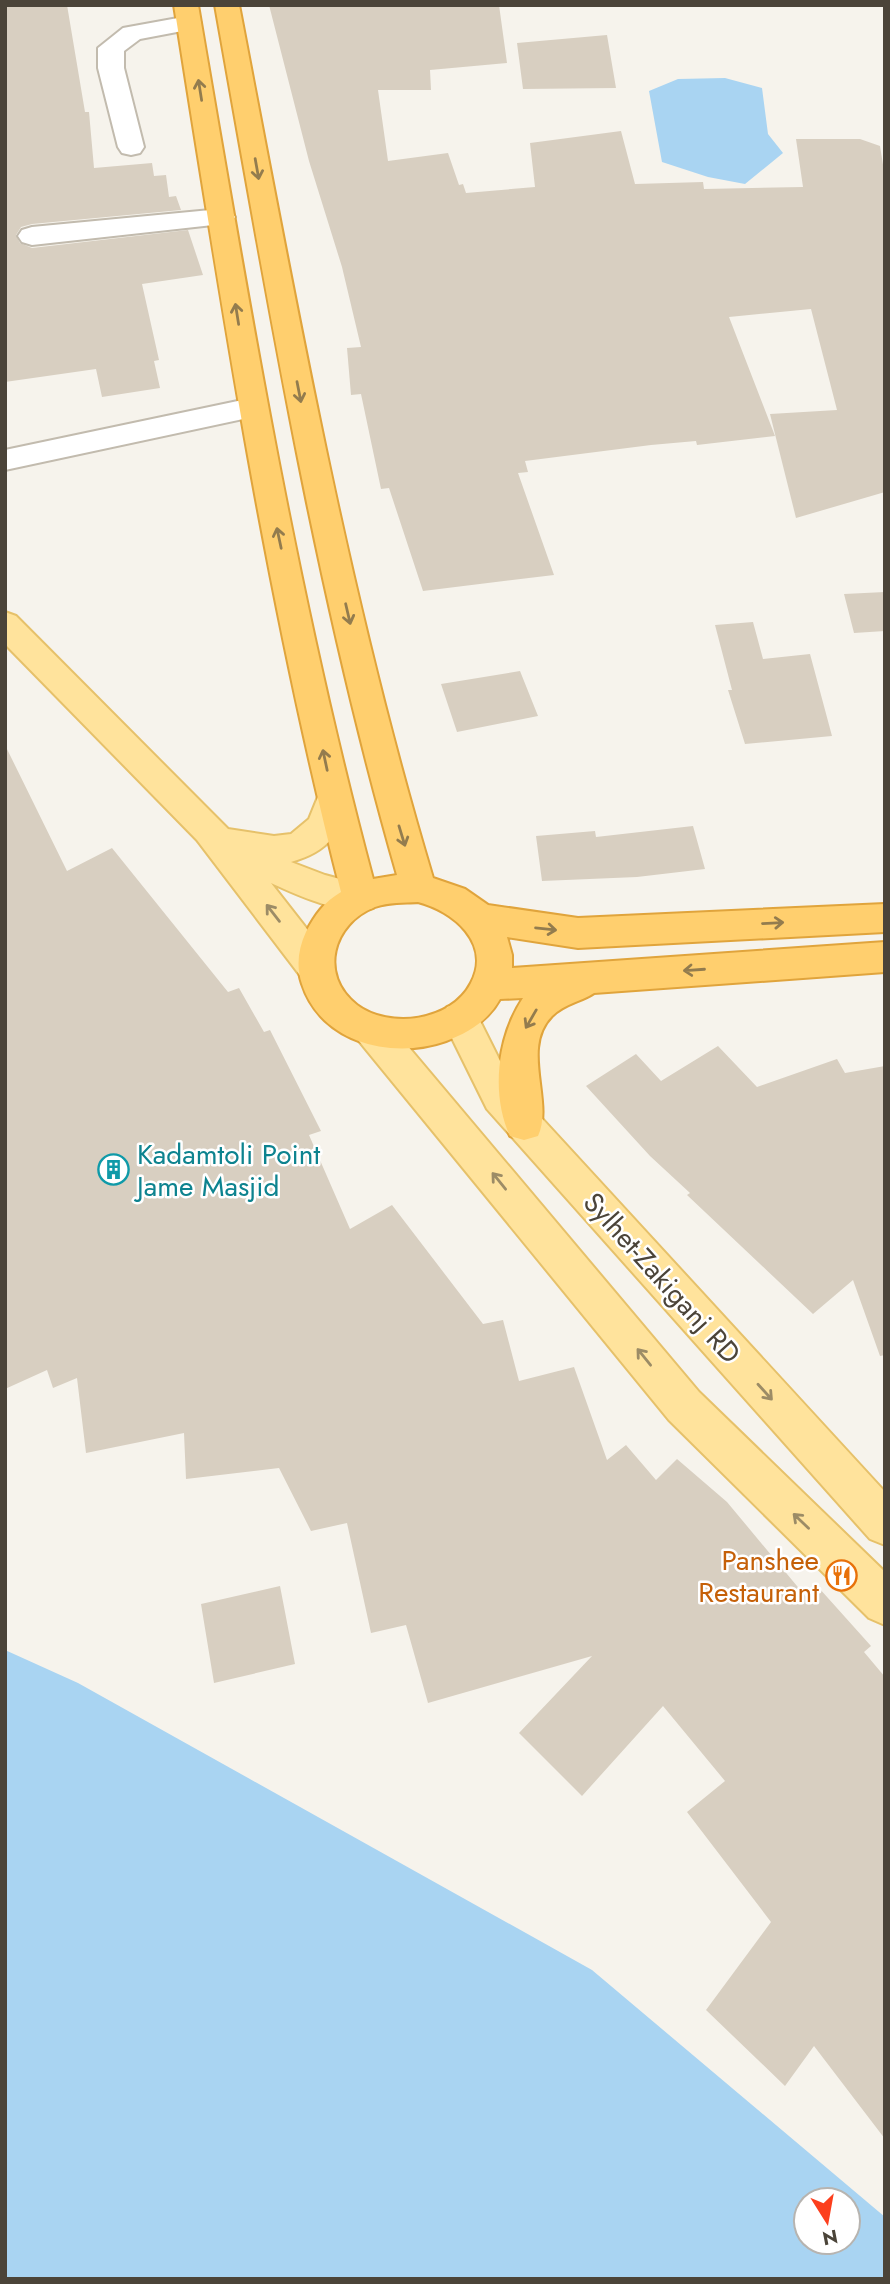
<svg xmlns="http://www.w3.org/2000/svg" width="890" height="2284" font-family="Jost,sans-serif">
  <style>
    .water { fill: #a9d4f2; fill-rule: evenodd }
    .building { fill: #d8cfc1 }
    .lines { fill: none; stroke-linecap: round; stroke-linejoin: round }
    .minor-casing { stroke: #c2bbae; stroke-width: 4 }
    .major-casing { stroke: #e6c16a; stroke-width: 4 }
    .highway-casing { stroke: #e0a43c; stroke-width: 4 }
    .minor { fill: #fff; fill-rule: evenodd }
    .major { fill: #ffe39c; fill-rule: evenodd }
    .highway { fill: #ffcf6e; fill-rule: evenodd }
    .oneway { stroke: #937c4e }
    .oneway2 { stroke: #9c8c66 }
    .labels { text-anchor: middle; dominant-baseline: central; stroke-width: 5; stroke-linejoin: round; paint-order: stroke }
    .culture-label { font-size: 28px; fill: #0d838f; stroke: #fff; text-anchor: start }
    .street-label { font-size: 28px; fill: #4b4439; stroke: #fff }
    .food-label { font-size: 28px; fill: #c56008; stroke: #fff; text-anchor: end }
  </style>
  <rect width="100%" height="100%" fill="#f6f3ec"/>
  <path class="water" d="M725 78 762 88 768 134 783 153 745 184 708 177 662 162 649 91 678 79Z
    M5 1650 78 1683 592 1970 885 2217V2279H5ZM806 2200H848V2242H806Z"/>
  <path class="building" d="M5 5H67L85 112H89L94 168 152 163 154 176 166 175 169 197 176 196 181 210 32 224 21 227 16 235 20 243 32 248 188 230 203 275 142 284 159 360 154 361 160 388 102 397 96 369 5 382Z
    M269 5H499L507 63 430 70 431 90H378L388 161 448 153 459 185 463 184 466 193 535 187 530 143 621 131 635 184 703 182 704 189 803 187 796 139H860L880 146 885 177V492L796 518 770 414 837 410 811 309 729 317 775 436 697 445 696 441 651 445 525 461 528 472 518 473 554 575 423 591 389 488 381 489 361 394 351 395 347 348 361 347 342 267 309 161Z
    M607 35 616 88 523 89 517 43Z
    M885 592V631L854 633 844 594Z
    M753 622 763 659 810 654 832 736 745 744 728 690H732L715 625Z
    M520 671 538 716 457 732 441 684Z
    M5 745 67 871 112 848 228 992 239 988 264 1032 270 1030 321 1131 309 1135 350 1229 392 1205 483 1324 503 1320 519 1381 574 1367 607 1460 626 1445 656 1480 677 1459 727 1502 807 1598 819 1588 871 1646 864 1652 885 1677V2139L814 2046 785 2086 706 2010 771 1922 687 1812 725 1781 663 1706 582 1796 519 1733 592 1656 428 1703 406 1625 371 1633 347 1523 311 1531 279 1468 186 1479 184 1433 86 1453 77 1378 53 1388 47 1370 5 1389Z
    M693 826 705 869 637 877 542 881 536 836 595 831 596 837Z
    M718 1046 757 1087 837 1059 845 1073 885 1066V1355L880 1356 853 1280 813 1314 687 1195 690 1193 650 1156 586 1086 636 1054 661 1081Z
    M280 1586 295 1664 214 1683 201 1604Z"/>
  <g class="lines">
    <defs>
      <path id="minor" d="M189 16 198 18 201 23 198 28 140 39 124 51V68L144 147 140 153 131 155 122 153 118 147 98 68V48L123 28Z
        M221 209 231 211 235 217 231 223 32 245 22 242 18 236 22 230 32 227Z
        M252 398 262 401 267 408 262 415 5 470V450Z"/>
      <path id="major" d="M5 612 16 616 228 829 274 836 291 834 309 819 322 787 334 783 346 787 351 796C340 833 330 851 291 862L325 875 373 888 378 898 373 908C345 917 297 895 271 883L328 956 333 967 328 978 315 982 302 978 197 840 5 644Z
        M460 1003 473 1007 513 1087 885 1492V1545L870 1539 487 1109 442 1018 447 1007Z
        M372 1014 385 1019 699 1392 885 1572V1625L869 1618 669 1420 359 1041 353 1030 359 1019Z"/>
      <path id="highway" d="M174 5H198C248 298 296 592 373 879L397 875C315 590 267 296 215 5H239C295 297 347 592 433 878L465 889 488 905 578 918 885 904V932L578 948 507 937 512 955V968L885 942V972L594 993C581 1002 565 1003 552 1016 520 1048 554 1102 538 1136L524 1140 510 1136C490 1093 498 1036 523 998L500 999C488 1021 468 1033 446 1041 392 1060 321 1043 302 984 296 967 298 949 306 932 315 915 324 902 341 892 266 600 221 302 174 5ZM418 902C453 911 492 943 471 983 451 1022 389 1029 357 1005 318 975 333 923 375 907 388 902 404 903 418 902Z"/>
    </defs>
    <use href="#minor" class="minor-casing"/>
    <use href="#major" class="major-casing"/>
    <use href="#highway" class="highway-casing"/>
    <use href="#minor" class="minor"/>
    <use href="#major" class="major"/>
    <use href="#highway" class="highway"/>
  </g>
  <defs><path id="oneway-shaft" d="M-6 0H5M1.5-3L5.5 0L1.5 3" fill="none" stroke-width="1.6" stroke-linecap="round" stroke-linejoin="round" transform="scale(1.75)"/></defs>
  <g class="oneway">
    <use href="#oneway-shaft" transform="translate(200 90) rotate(-99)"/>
    <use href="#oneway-shaft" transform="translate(257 169) rotate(80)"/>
    <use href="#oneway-shaft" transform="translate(237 314) rotate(-99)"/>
    <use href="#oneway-shaft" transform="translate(299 392) rotate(79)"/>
    <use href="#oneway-shaft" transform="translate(279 538) rotate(-102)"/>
    <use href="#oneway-shaft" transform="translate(348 614) rotate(77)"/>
    <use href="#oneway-shaft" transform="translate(325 760) rotate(-102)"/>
    <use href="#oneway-shaft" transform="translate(402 836) rotate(73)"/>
    <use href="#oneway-shaft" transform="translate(773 923) rotate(-3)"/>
    <use href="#oneway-shaft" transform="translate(546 929) rotate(6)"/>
    <use href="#oneway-shaft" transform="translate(694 970) rotate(176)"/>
    <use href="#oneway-shaft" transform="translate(531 1019) rotate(120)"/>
  </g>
  <g class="oneway2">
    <use href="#oneway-shaft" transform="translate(273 913) rotate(-128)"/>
    <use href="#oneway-shaft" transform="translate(499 1181) rotate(-129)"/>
    <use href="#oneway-shaft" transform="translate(644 1357) rotate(-129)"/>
    <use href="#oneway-shaft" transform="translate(765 1392) rotate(48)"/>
    <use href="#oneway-shaft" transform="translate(801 1521) rotate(-136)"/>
  </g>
  <defs>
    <symbol id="building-ring" viewBox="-11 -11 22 22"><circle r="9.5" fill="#fff" stroke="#0f9aa8" stroke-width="1.5"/><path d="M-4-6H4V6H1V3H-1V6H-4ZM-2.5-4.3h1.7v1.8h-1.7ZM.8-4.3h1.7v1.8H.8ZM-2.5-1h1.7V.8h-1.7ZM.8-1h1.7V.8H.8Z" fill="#0f9aa8"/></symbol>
    <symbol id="restaurant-ring" viewBox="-11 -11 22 22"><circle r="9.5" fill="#fff" stroke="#e8710a" stroke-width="1.5"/><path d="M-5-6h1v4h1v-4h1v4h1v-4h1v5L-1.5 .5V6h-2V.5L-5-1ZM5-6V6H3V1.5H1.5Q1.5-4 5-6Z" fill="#e8710a"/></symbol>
  </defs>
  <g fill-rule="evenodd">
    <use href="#building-ring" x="96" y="1152" width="35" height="35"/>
    <use href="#restaurant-ring" x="824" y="1558" width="35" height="35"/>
  </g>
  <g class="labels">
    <g class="culture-label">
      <text x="137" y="1154">Kadamtoli Point<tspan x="137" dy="32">Jame Masjid</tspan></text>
    </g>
    <g class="street-label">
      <text transform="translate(662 1278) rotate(48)">Sylhet-Zakiganj RD</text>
    </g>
    <g class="food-label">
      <text x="819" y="1560">Panshee<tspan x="819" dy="32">Restaurant</tspan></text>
    </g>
  </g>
  <rect width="890" height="2284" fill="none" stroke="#4b4439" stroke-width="14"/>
  <g transform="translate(827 2221) rotate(169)"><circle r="33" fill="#ffffff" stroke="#b7b4b0" stroke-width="2"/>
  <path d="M0-5L12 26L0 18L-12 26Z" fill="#fc3f1d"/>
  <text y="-10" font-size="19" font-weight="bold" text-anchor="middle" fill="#4b4439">N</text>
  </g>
</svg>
